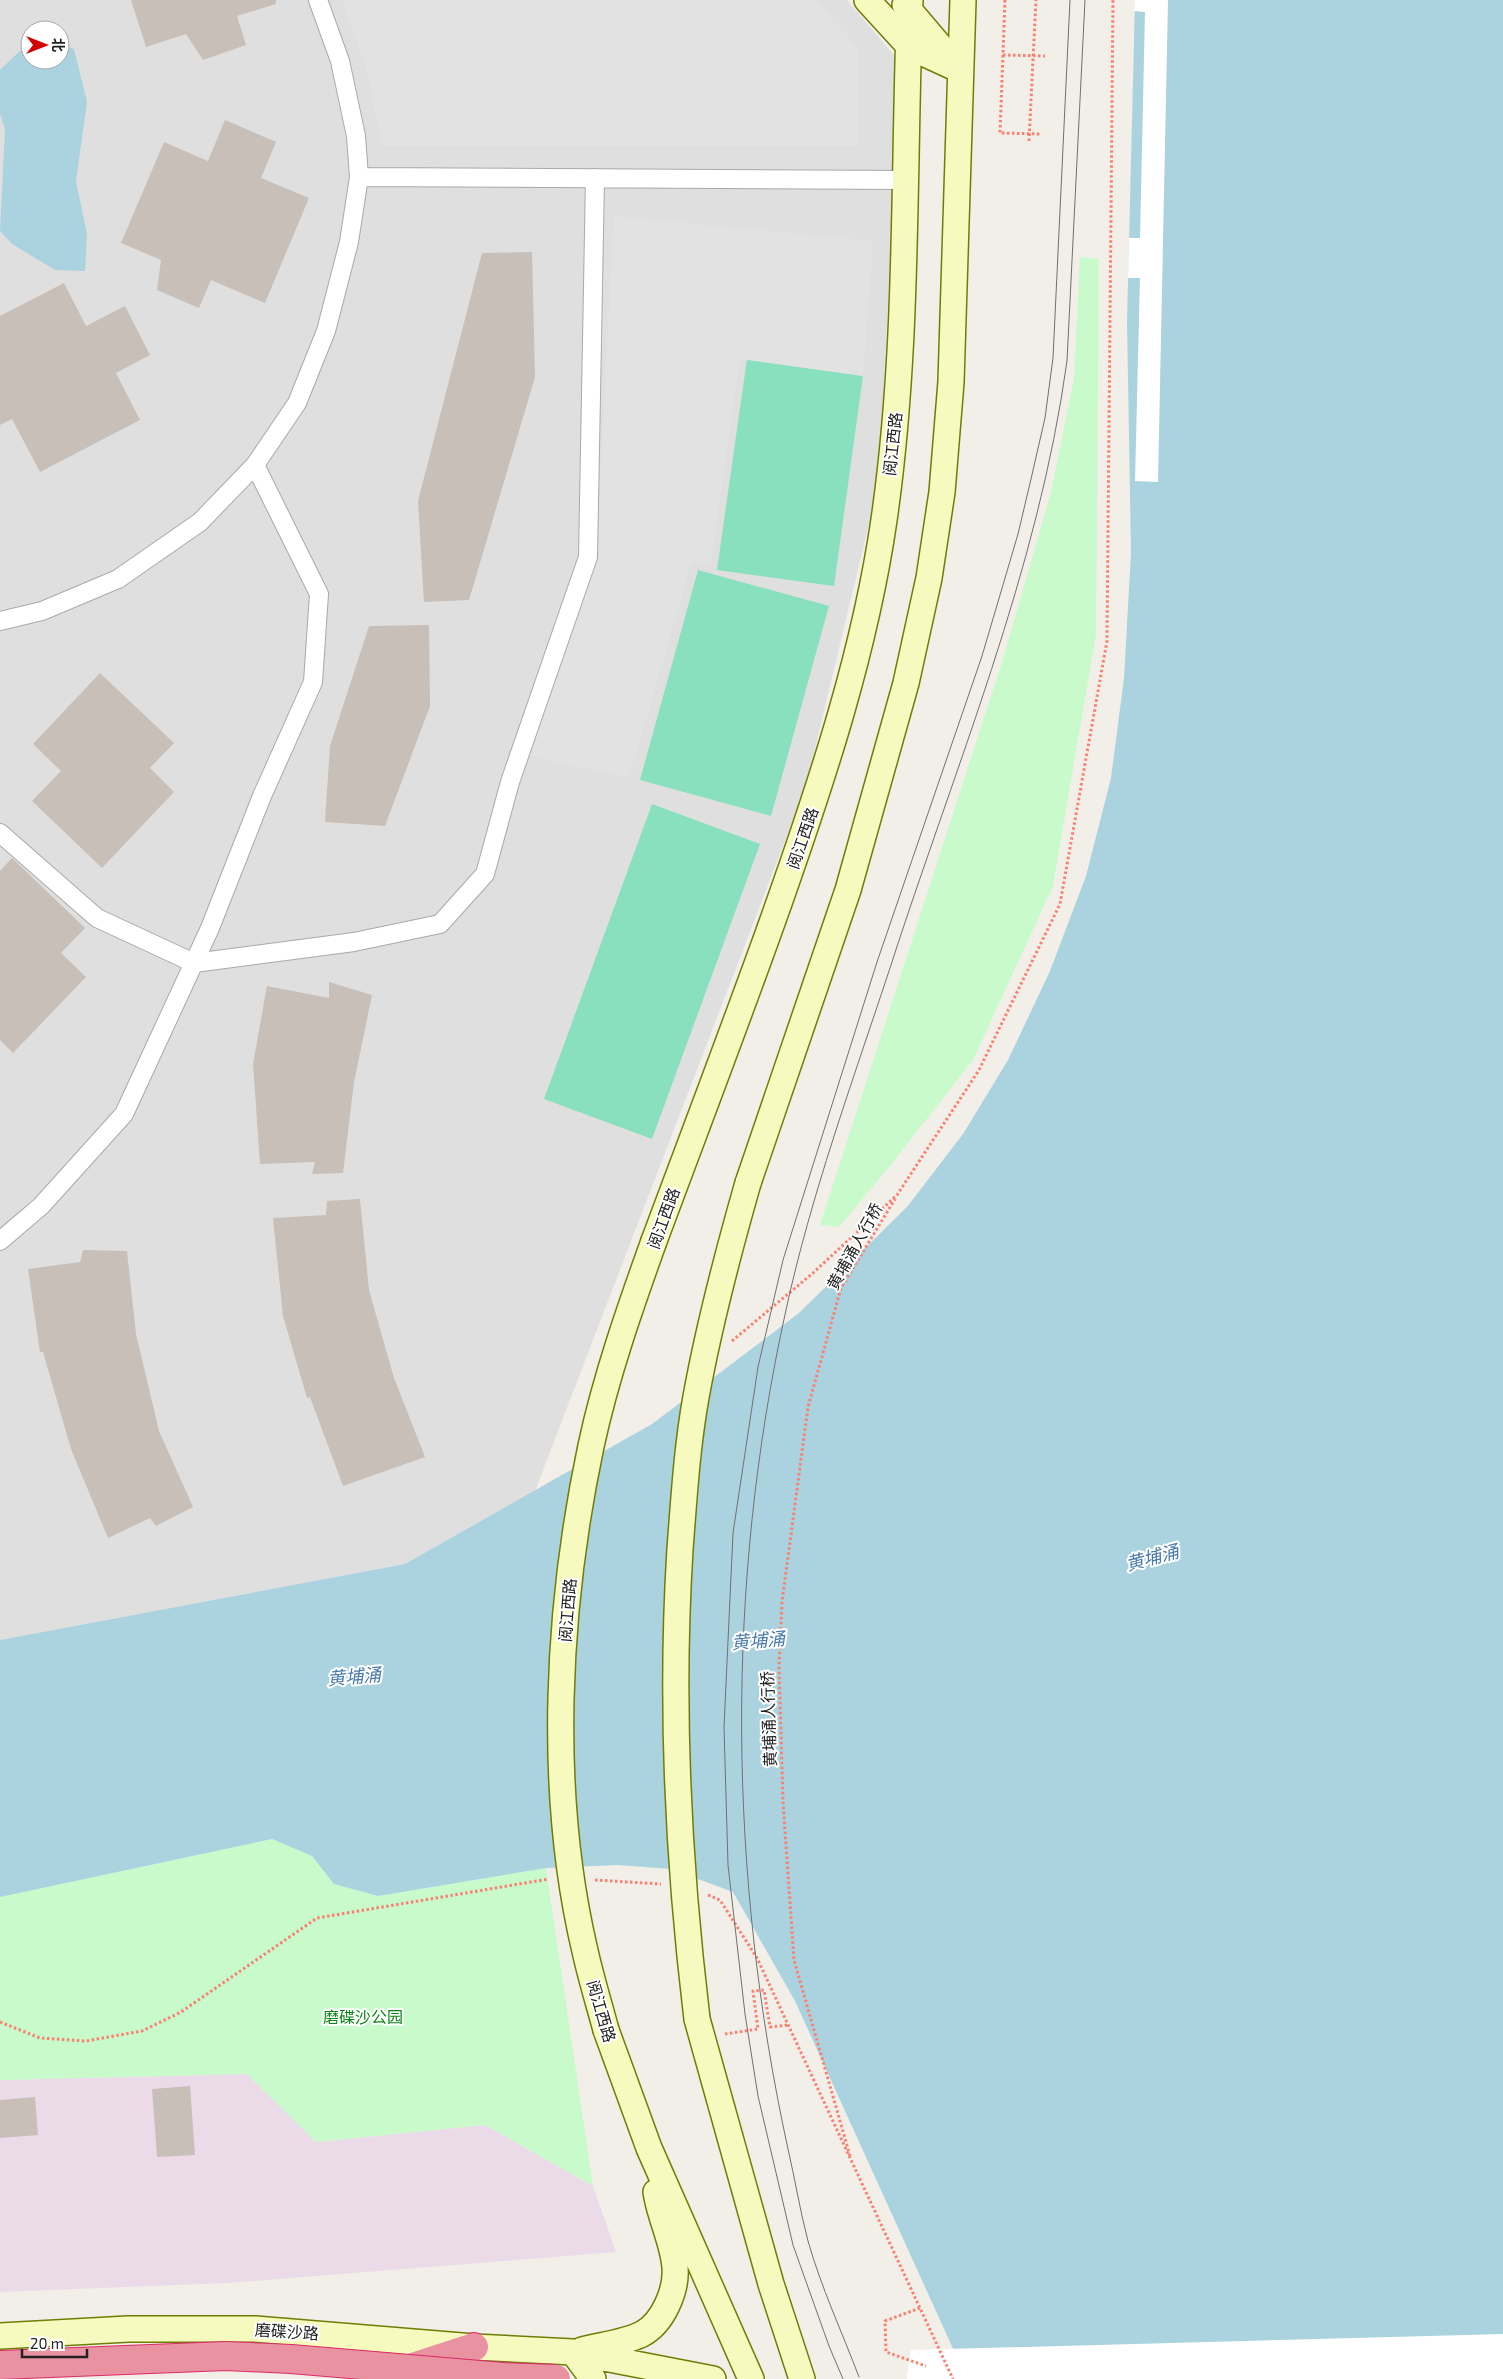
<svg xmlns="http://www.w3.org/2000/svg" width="1503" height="2379" font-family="'Exo 2','Noto Sans SC',sans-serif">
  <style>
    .residential { fill: #e0dfdf; fill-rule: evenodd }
    .industrial { fill: #ebdbe8 }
    .park { fill: #c8facc }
    .pitch { fill: #88e0be }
    .parking { fill: #e2e2e2 }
    .water { fill: #aad3df }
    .pier { fill: #fff }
    .building { fill: #c7bfb8 }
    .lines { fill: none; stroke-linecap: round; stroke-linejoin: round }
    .street-casing { stroke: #a9a9a9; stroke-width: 20 }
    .secondary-casing { stroke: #707d05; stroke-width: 28 }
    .highway-casing { stroke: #dc2a67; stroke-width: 30 }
    .path { stroke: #fa8072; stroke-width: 3; stroke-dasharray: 2.5 2.5; stroke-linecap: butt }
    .street { stroke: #fff; stroke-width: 18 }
    .secondary { stroke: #f7fabf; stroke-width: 25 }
    .highway { stroke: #e892a2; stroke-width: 28 }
    .tram { stroke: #707070; stroke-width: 1 }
    .secondary-bridge-casing { stroke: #707d05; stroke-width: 28; stroke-linecap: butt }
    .highway-bridge-casing { stroke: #dc2a67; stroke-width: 30; stroke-linecap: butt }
    .secondary-bridge { stroke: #f7fabf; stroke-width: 25 }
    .highway-bridge { stroke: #e892a2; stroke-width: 28 }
    .labels { text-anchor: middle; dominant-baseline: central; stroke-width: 4; stroke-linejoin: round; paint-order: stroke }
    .street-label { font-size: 16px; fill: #222; stroke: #fff }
    .park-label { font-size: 16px; fill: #0c8416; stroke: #fff }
    .water-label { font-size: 18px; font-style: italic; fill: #4a7aab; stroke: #fff }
  </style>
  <rect width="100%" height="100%" fill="#f2efe9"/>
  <path class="residential" d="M0 0H847L899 61 881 454 872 511 806 786 535 1491 405 1564 0 1640ZM30 30H60V60H30Z"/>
  <path class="industrial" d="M247 2074 316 2142 485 2125 593 2186 616 2252 228 2283 0 2292V2080Z"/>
  <path class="park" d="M1080 257 1099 259 1096 634 1053 886 973 1060 889 1167 839 1227 820 1225 1003 659 1051 492 1074 379Z
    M272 1839 312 1856 334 1884 378 1896 546 1868 593 2186 485 2125 316 2142 247 2074 0 2080V1897Z"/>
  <path class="pitch" d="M747 359 863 376 834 586 717 570Z
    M698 570 829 606 771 816 640 780Z
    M652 804 760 844 652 1139 544 1099Z"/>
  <path class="parking" d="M342 0H815L858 48 859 146H382L368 74Z
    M614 216 873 241 863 376 740 359 711 563 692 561 629 778 526 755 549 700 596 560Z"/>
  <path class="water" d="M1135 0H1503V2379L960 2364 795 2001 733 1892 671 1869 618 1865 546 1868 378 1896 334 1884 312 1856 272 1839 0 1897V1640L405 1564 652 1424 799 1313 907 1207 963 1134 1008 1060 1050 971 1086 876 1111 778 1124 678 1131 552 1127 322Z
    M60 44 74 49 87 102 76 181 87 234 85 271 55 270 12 244 0 231 5 129 0 114V70L24 47 30 45V60H60Z"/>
  <path class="pier" d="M1135 0H1168L1158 482 1135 481 1140 278H1128L1129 238H1140L1145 12 1134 11Z
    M1503 2334V2379H907V2375L911 2350Z"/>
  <path class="building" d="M131 0H276V4L237 16 246 45 203 60 186 34 146 47Z
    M225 120 276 142 261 178 309 198 265 303 211 280 199 308 157 290 161 260 121 243 164 142 208 161Z
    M532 252 535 377 469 600 424 602 418 501 482 253Z
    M64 283 86 326 125 306 150 355 116 373 140 420 40 472 12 419 0 425V316Z
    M429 625 430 706 385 826 325 822 330 746 369 626Z
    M100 673 174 743 150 768 174 792 102 868 32 801 61 771 33 744Z
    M12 858 85 928 61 953 86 977 13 1053 0 1040V871Z
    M329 982 372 995 354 1082 343 1173 312 1174 315 1162 260 1164 253 1064 267 986 329 998Z
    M360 1199 369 1290 394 1378 425 1457 343 1486 310 1397 307 1398 283 1316 273 1218 326 1215 327 1201Z
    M83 1250 127 1251 136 1334 159 1431 193 1507 156 1526 150 1518 108 1538 71 1449 43 1352H40L28 1269 80 1262Z
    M190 2086 195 2155 157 2157 152 2089Z
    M35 2097 38 2135 0 2138V2100Z"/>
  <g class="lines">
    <defs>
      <path id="street" d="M359 177 907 180
        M0 621 42 611 118 579 200 522 255 465 297 403 326 331 349 242 359 177 356 136 340 61 318 0
        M0 833 97 918 194 963 354 942 440 924 485 874 510 782 588 557 595 178
        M0 1241 41 1206 124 1114 210 928 262 796 313 682 319 594 255 465"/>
      <path id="secondary" d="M867 0 910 47 960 70
        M905 5 955 64
        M748 1183 848 890 906 683 929 578 942 492 951 382 963 0
        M654 1241C696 1128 739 1016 779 903 823 778 865 651 884 520 909 347 903 173 910 0
        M697 2019 771 2284 802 2379
        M606 2030 649 2148 751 2379
        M0 2336 128 2329H255L474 2347 573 2352 713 2379
        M582 2350C601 2345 624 2343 642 2334 663 2323 677 2290 675 2267 673 2242 660 2218 656 2192
        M573 2352 593 2379"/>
      <path id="highway" d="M406 2369 474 2347"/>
    </defs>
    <use href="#street" class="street-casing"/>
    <use href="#secondary" class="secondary-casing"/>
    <use href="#highway" class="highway-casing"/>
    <path class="path" d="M1005 0 1000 133 1042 134
      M1003 55 1045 56
      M1029 141 1036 0
      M732 1341 813 1273 897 1195 979 1070 1060 904 1107 641 1113 0
      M595 1880 661 1884
      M708 1895 720 1900 757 1958 953 2379
      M0 2022 40 2038 86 2041 142 2031 181 2012 317 1918 549 1879
      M725 2034 758 2029 753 1991 764 1990 770 2027 788 2025
      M850 2156 794 1960 783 1802 779 1666 782 1602 808 1407 841 1288 895 1199
      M920 2308 885 2321 886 2352 926 2366"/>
    <use href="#street" class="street"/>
    <use href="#secondary" class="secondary"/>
    <use href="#highway" class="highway"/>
    <path class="tram" d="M859 2377C842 2332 821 2287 808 2241 800 2211 795 2179 788 2149 728 1874 725 1585 786 1310 811 1195 852 1083 889 971 954 769 1038 572 1067 361L1085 0
      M843 2379 829 2346 793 2245 758 2096 745 2014 728 1865 724 1727 733 1533 758 1367 783 1260 877 962 982 656 1018 534 1031 479 1045 418 1053 358 1070 0"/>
    <defs>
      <path id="secondary-bridge" d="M697 2019C678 1862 670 1708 680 1549 684 1498 687 1447 696 1397 709 1325 728 1253 748 1183
        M606 2030C599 2004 591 1978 585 1951 547 1790 557 1607 591 1446 606 1376 630 1308 654 1241"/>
      <path id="highway-bridge" d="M0 2365 226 2356 291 2359 503 2377 556 2379"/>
    </defs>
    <use href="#secondary-bridge" class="secondary-bridge-casing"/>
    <use href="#highway-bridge" class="highway-bridge-casing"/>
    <use href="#secondary-bridge" class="secondary-bridge"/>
    <use href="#highway-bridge" class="highway-bridge"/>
  </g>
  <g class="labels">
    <g class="street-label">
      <text transform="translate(892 444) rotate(-84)">阅江西路</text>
      <text transform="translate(802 838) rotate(-71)">阅江西路</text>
      <text transform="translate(663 1218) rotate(-70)">阅江西路</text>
      <text transform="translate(854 1246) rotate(-61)">黄埔涌人行桥</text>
      <text transform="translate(567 1610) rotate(-85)">阅江西路</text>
      <text transform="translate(768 1719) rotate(-92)">黄埔涌人行桥</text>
      <text transform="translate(602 2011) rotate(74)">阅江西路</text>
      <text transform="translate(287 2331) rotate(4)">磨碟沙路</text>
    </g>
    <g class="park-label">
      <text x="363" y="2016">磨碟沙公园</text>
    </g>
    <g class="water-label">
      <text transform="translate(1152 1557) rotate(-15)">黄埔涌</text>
      <text transform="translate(758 1640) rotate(-5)">黄埔涌</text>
      <text transform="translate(354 1676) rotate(-5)">黄埔涌</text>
    </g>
  </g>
  <g transform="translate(45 45) rotate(90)"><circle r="24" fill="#ffffff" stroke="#a7a7a7"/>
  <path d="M0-4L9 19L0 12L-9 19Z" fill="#d40000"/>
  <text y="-8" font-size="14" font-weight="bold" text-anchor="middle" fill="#222222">北</text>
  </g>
  <path d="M22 2349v8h65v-8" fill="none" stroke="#222222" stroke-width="2.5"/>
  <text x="30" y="2349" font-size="15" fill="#222222" stroke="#ffffff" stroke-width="4" paint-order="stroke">20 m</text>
</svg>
